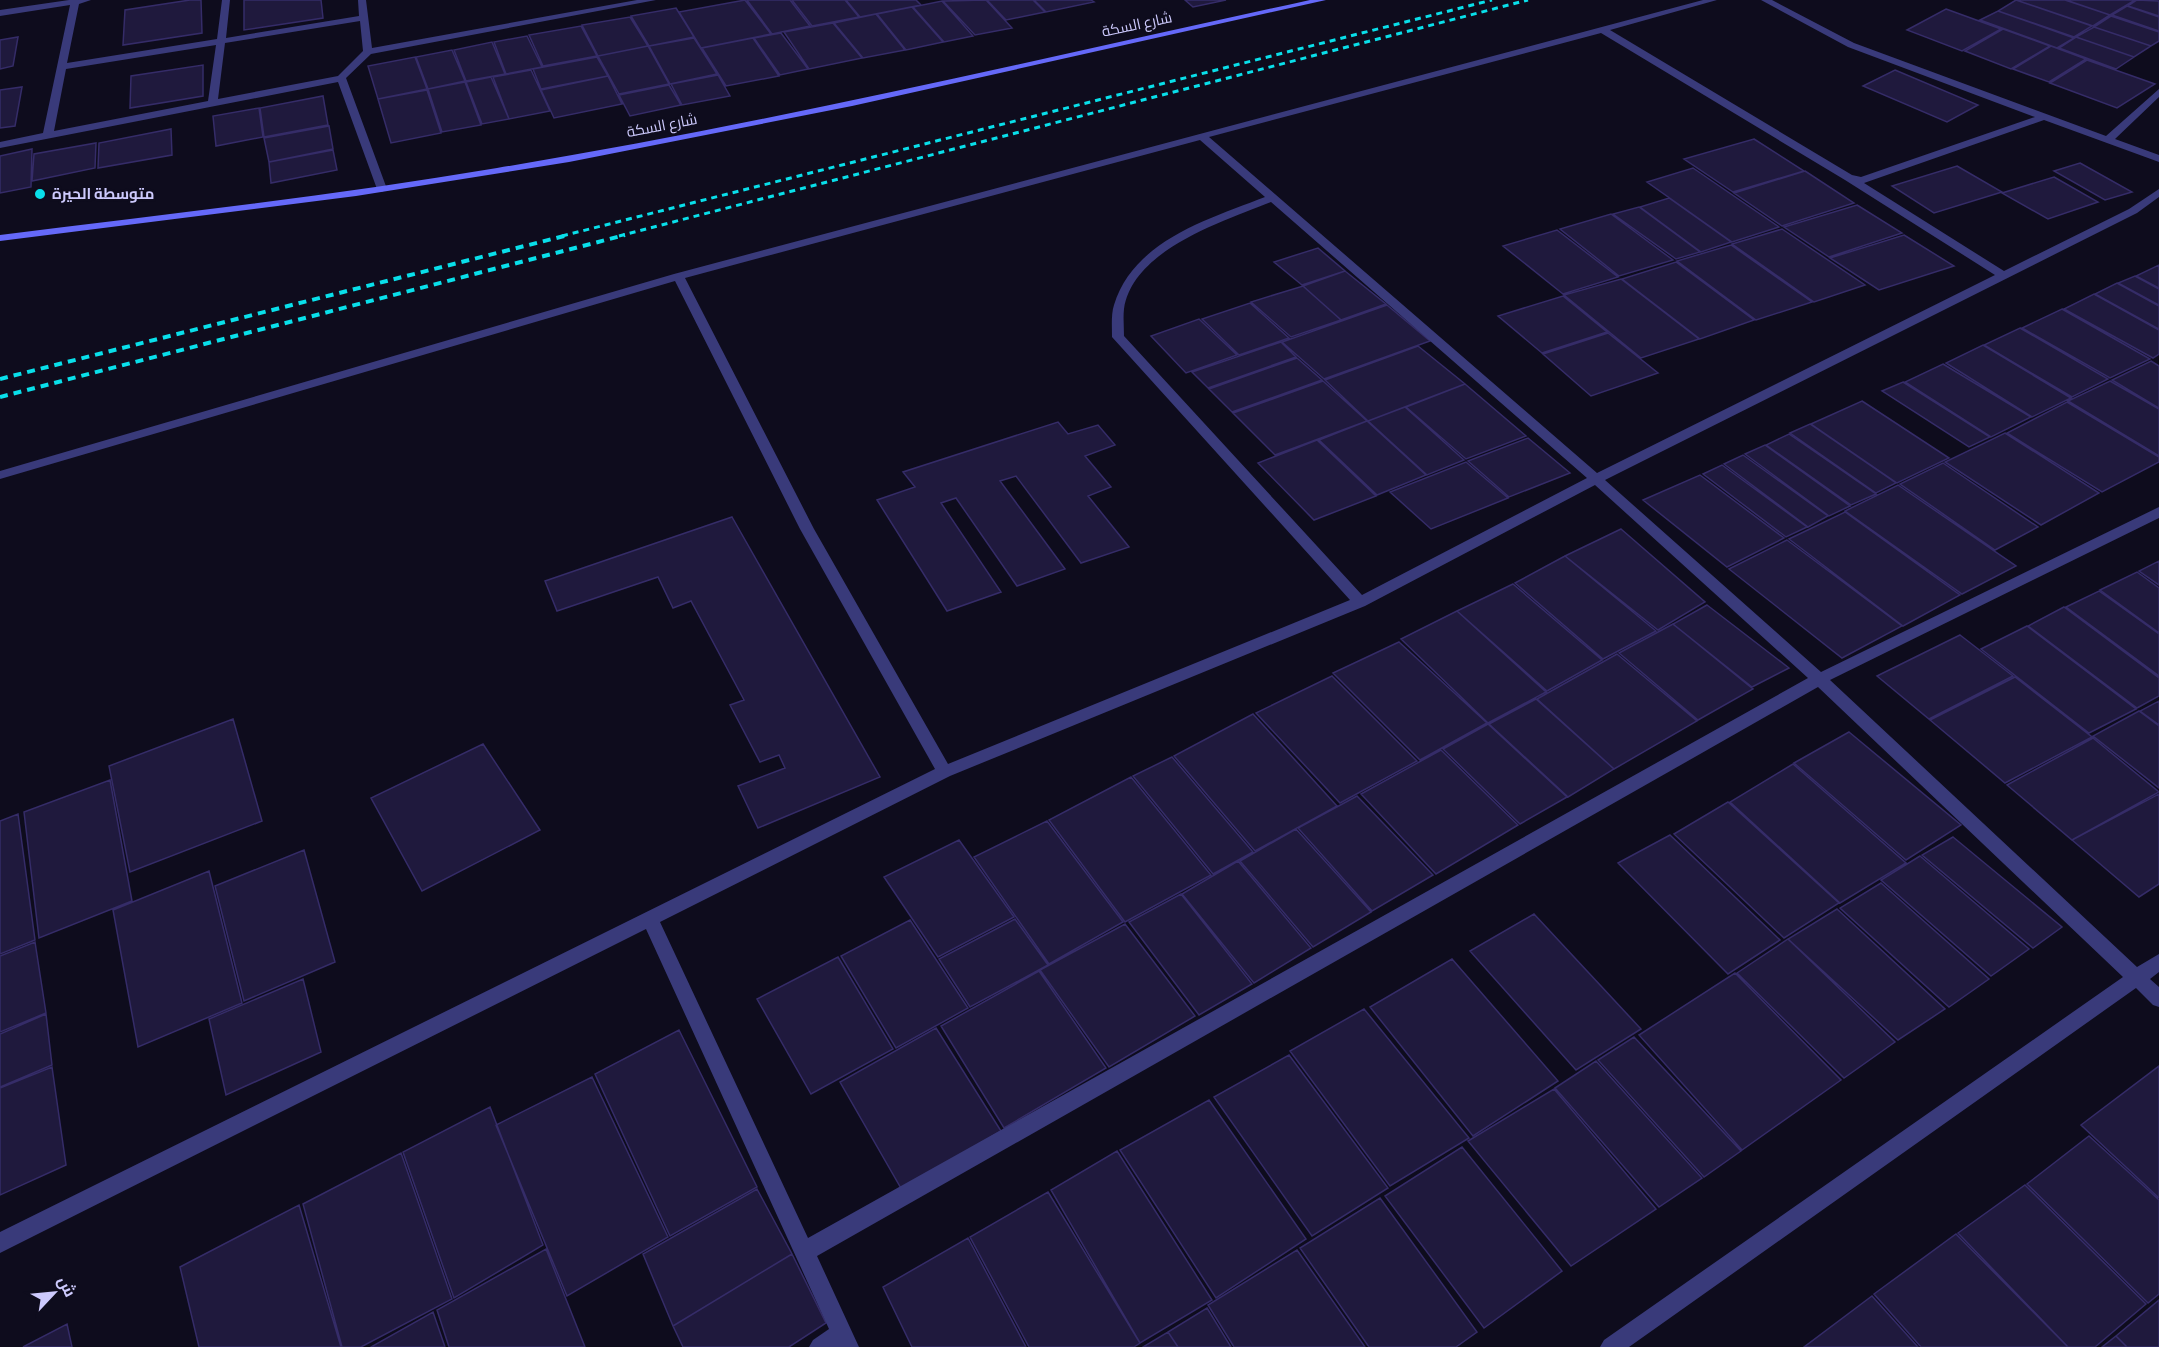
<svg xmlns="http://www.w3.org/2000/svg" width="2159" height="1347" font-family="'Source Sans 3',Cairo,sans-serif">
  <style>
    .building { fill: #1f193d; stroke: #352c68; stroke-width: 1.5 }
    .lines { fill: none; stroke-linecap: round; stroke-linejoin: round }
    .street { fill: #393a7a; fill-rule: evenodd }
    .secondary { fill: #6569f9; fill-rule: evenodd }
    .rail-far1 { stroke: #09dfea; stroke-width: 3; stroke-dasharray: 6 5; stroke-linecap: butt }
    .rail { stroke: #09dfea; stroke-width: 4; stroke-dasharray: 8 6; stroke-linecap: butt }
    .poi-dot { fill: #09dfea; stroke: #0e0c1d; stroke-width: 2 }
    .labels { text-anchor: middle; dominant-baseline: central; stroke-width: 5; stroke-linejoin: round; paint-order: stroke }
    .far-street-label { font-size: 15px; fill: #cdcafd; stroke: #0e0c1d }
    .far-poi-label { font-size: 15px; font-weight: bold; fill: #cdcafd; stroke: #0e0c1d; text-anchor: start }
  </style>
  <rect width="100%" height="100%" fill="#0e0c1d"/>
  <path class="building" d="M190 0H201L202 33 123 45 125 10Z
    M244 0H321L323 18 244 30Z
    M745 0 771 34 701 48 679 12Z
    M747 0H790L810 26 772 34Z
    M792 0H845L859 17 812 26Z
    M846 0H916L921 5 860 17Z
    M986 0 1012 28 975 35 943 1Z
    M987 0H1033L1045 12 1006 20Z
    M1034 0H1091L1094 2 1046 12Z
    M1185 0H1226L1193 7Z
    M2016 0 2092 26 2074 37 1998 11Z
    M2016 0H2065L2110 15 2093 26Z
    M2066 0H2135L2110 15Z
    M2137 0 2159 1V16L2128 6Z
    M942 1 973 36 944 42 913 7Z
    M2127 6 2159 17V31L2112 15Z
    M912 7 943 42 906 50 877 14Z
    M676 8 694 37 649 46 631 16Z
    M1946 9 2001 29 1962 51 1907 30Z
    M1998 11 2074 38 2057 48 1980 20Z
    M876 14 905 50 863 58 834 23Z
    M2111 16 2159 32V41L2151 46 2094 27Z
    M630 17 648 46 598 56 582 25Z
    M833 23 862 58 809 69 784 32Z
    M581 26 597 56 543 66 529 35Z
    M2094 27 2151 46 2134 57 2076 37Z
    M2003 29 2050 46 2011 69 1965 51Z
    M781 33 808 69 780 75 754 38Z
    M527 36 542 67 506 74 494 42Z
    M18 37 13 66 0 69V40Z
    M2076 37 2134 57 2116 69 2059 48Z
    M694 38 717 74 670 84 649 46Z
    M753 38 779 76 726 86 702 48Z
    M492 42 505 74 466 81 454 50Z
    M648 46 669 84 619 94 598 56Z
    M2051 46 2086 59 2049 82 2013 69Z
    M452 50 465 81 428 89 416 57Z
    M415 57 427 89 378 99 368 66Z
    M597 57 608 76 541 89 533 69Z
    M2087 60 2155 84 2117 108 2050 83Z
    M203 65V96L130 108 131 76Z
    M531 70 550 111 509 119 493 77Z
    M1895 70 1978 105 1947 122 1863 86Z
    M718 75 730 96 682 105 671 84Z
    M608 76 622 104 554 118 541 90Z
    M491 77 509 119 482 124 466 82Z
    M465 82 481 125 442 132 428 89Z
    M669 85 681 105 630 116 619 95Z
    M22 87 15 126 0 128V90Z
    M427 90 441 133 391 143 378 99Z
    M323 96 328 125 264 137 260 108Z
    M259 108 263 137 216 146 213 116Z
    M329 126 333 149 269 162 264 138Z
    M171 129 172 155 98 168 99 143Z
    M1754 139 1804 171 1733 192 1684 159Z
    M96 143 95 168 32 181 34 154Z
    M32 149 31 187 0 193V156Z
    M333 150 337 170 271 183 269 162Z
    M2080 163 2132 192 2105 200 2054 171Z
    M1957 166 2002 192 1934 213 1892 186Z
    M1693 168 1779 227 1732 242 1647 182Z
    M1805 171 1854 203 1782 226 1734 193Z
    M2054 177 2098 202 2048 219 2002 193Z
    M1669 198 1731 242 1701 252 1640 207Z
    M1857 205 1902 233 1829 257 1784 227Z
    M1639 207 1700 252 1676 259 1613 214Z
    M1611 214 1673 260 1619 276 1560 229Z
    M1782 229 1865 285 1814 302 1732 244Z
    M1557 230 1618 277 1563 294 1503 246Z
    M1904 235 1954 266 1879 290 1830 258Z
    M1731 245 1812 302 1756 320 1677 261Z
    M1318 248 1345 271 1302 285 1274 262Z
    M1676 262 1754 320 1700 339 1622 279Z
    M2159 265V288L2136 276Z
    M1345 271 1386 304 1341 320 1303 286Z
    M2135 276 2159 289V305L2118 283Z
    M1621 279 1699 339 1641 358 1564 295Z
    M2117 283 2159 306V329L2095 294Z
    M1303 286 1341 320 1291 337 1251 302Z
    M2094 294 2159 330V354L2153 358 2064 309Z
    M1563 296 1607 332 1542 353 1498 316Z
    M1250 303 1289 338 1239 355 1202 319Z
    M1387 305 1430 341 1324 379 1282 342Z
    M2062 309 2150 359 2110 378 2022 328Z
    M1199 319 1237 355 1186 373 1151 336Z
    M2020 328 2108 379 2072 397 1984 345Z
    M1608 333 1658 373 1591 396 1543 354Z
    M1281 342 1296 357 1208 388 1192 372Z
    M1983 345 2071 398 2032 417 1946 363Z
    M1418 346 1465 384 1368 421 1325 380Z
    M1297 358 1322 380 1232 412 1209 389Z
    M2151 361 2159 366V408L2112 380Z
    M1943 364 2031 417 1991 437 1905 382Z
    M1323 381 1367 421 1275 455 1233 413Z
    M2110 381 2159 409V456L2068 401Z
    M1903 382 1990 437 1969 447 1882 391Z
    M1465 384 1526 436 1466 459 1406 407Z
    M1862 401 1949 458 1897 483 1811 424Z
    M2067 402 2159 457V462L2102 492 2007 433Z
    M1405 407 1464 460 1427 475 1368 421Z
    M1367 421 1426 475 1377 495 1319 440Z
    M1058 422 1068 434 1098 425 1115 445 1085 456 1111 487 1088 496 1129 547 1081 563 1016 476 1000 481 1065 569 1017 586 956 498 941 503 1001 592 947 611 877 500 915 487 903 472Z
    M1810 424 1896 483 1876 493 1790 433Z
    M2005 433 2099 493 2041 525 1945 462Z
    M1789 434 1876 494 1851 505 1766 445Z
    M1528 438 1570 473 1509 497 1468 461Z
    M1317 440 1376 496 1314 520 1258 463Z
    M1765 445 1850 506 1829 516 1745 454Z
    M1743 455 1828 516 1808 527 1724 464Z
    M1466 462 1508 498 1431 529 1390 492Z
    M1943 463 2038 527 1995 550 1900 484Z
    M1722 465 1807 527 1786 537 1703 474Z
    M1700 475 1784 538 1727 567 1643 500Z
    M1898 485 2016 566 1962 594 1845 511Z
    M1845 512 1960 595 1903 626 1789 539Z
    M732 517 880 777 758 828 738 786 785 768 779 755 760 762 730 705 744 700 691 601 673 608 658 577 557 611 545 581Z
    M1621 529 1705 602 1658 630 1565 556Z
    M1787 540 1902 626 1842 658 1729 569Z
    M1565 556 1656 631 1603 659 1515 583Z
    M2159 561V585L2139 571Z
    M2137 572 2159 588V633L2100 590Z
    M1513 584 1602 660 1547 691 1457 611Z
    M2099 591 2159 634V676L2066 607Z
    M1707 605 1789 668 1752 687 1673 624Z
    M2064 607 2159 678V696L2137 708 2028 626Z
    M1457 611 1546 692 1488 723 1401 639Z
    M1673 624 1753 689 1698 720 1619 653Z
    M2027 626 2136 709 2089 733 1981 649Z
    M1960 635 2013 676 1929 719 1877 676Z
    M1399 642 1487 723 1420 760 1333 673Z
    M1617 654 1697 721 1614 769 1537 699Z
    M1332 676 1417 761 1340 803 1256 713Z
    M2015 677 2092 737 2005 783 1930 720Z
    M1536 699 1614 769 1568 797 1489 724Z
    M2159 701V725L2140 711Z
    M2139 711 2159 726V788L2093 736Z
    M1253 714 1337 806 1255 851 1174 756Z
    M233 719 262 821 130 872 109 766Z
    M1488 724 1567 797 1520 824 1443 749Z
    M1849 732 1961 825 1906 860 1794 763Z
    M2093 738 2159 792 2072 840 2007 785Z
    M483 744 540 830 422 891 371 798Z
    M1441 750 1518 825 1436 874 1361 794Z
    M1172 757 1253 852 1213 874 1133 776Z
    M1793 764 1906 863 1840 903 1730 802Z
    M1131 777 1211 875 1125 922 1049 820Z
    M110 780 132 901 39 938 24 812Z
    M2159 794V884L2139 897 2072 840Z
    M1357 796 1433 875 1372 911 1298 828Z
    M1728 802 1839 903 1784 938 1674 834Z
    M18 814 35 940 0 954V821Z
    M1047 821 1123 922 1049 964 974 857Z
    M1296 829 1371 912 1313 947 1240 861Z
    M1670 835 1780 940 1728 974 1618 863Z
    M1953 837 2062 927 2033 948 1922 855Z
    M959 840 1014 917 938 957 884 877Z
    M304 850 335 962 244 1001 215 886Z
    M1920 856 2029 949 1991 976 1881 880Z
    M1238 861 1311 948 1254 983 1182 894Z
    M209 871 242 1003 138 1047 113 910Z
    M1881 883 1989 979 1949 1007 1840 908Z
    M1181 894 1252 984 1199 1015 1129 922Z
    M1837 909 1945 1009 1898 1040 1788 939Z
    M1534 914 1641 1029 1576 1070 1470 951Z
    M1015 919 1048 965 970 1007 939 959Z
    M910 920 968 1008 896 1048 841 956Z
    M1125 924 1195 1016 1109 1067 1040 970Z
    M1788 939 1895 1042 1844 1078 1737 973Z
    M35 942 46 1013 0 1032V956Z
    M838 957 893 1049 811 1094 757 999Z
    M1452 959 1558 1081 1473 1136 1370 1007Z
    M1039 971 1106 1068 1004 1128 941 1026Z
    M1735 973 1841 1080 1742 1150 1639 1035Z
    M303 979 321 1052 226 1095 209 1019Z
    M1364 1009 1469 1138 1390 1186 1290 1051Z
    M46 1014 52 1065 0 1087V1034Z
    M936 1028 1001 1131 902 1190 840 1082Z
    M679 1030 757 1187 670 1236 595 1074Z
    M1634 1037 1741 1151 1704 1177 1598 1060Z
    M1289 1055 1388 1188 1312 1236 1214 1097Z
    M1596 1061 1702 1178 1659 1207 1555 1088Z
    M2159 1066V1198L2081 1125Z
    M52 1067 66 1165 0 1195V1088Z
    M592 1077 668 1237 567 1296 496 1125Z
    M1554 1089 1656 1209 1571 1266 1468 1141Z
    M1209 1100 1306 1239 1216 1298 1120 1150Z
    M490 1107 543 1245 454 1298 403 1152Z
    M2089 1136 2159 1200V1294L2148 1303 2027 1184Z
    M1462 1147 1562 1271 1484 1328 1385 1196Z
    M1117 1151 1212 1300 1140 1343 1051 1190Z
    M401 1153 452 1299 361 1347H342L303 1204Z
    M2025 1185 2146 1304 2095 1347H2068L1958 1233Z
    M757 1189 792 1254 673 1326 643 1254Z
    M1048 1192 1140 1343 1134 1347H1029L970 1237Z
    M1380 1198 1477 1332 1456 1347H1369L1300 1248Z
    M299 1205 341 1347H199L180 1267Z
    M1956 1234 2068 1347H1921L1874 1294Z
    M968 1238 1026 1347H912L883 1287Z
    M546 1249 585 1347H449L437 1310Z
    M1297 1250 1365 1347H1234L1208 1305Z
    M792 1254 826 1323 789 1347H683L673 1326Z
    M1872 1296 1918 1347H1804Z
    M2159 1300V1347H2127L2116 1336Z
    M1207 1308 1231 1347H1178L1168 1332Z
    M433 1312 445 1347H371Z
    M67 1324 72 1347H23Z
    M1168 1332 1178 1347H1143Z
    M2116 1336 2127 1347H2102Z"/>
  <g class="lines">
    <path class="street" d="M69 0H91L79 4 67 63 217 39 222 0H230L226 38 359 16 358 0H366L372 48 637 0H656L371 54 346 78 387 189 382 192 377 189 338 82 0 148V142L43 133 70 5 0 16V10ZM360 21 363 51 338 76 218 99 225 43ZM216 45 208 101 54 131 66 69Z
      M1703 0H1717L1610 30 1852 175 1861 177 2035 117 1848 47 1761 0H1772L1854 43 2106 136 2159 89V97L2115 139 2159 155V162L2044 120 1864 183 2004 271 2129 209 2159 189V197L2137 213 1605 480 1821 672 2159 507V518L1830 680 2137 967 2159 954V972L2150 979 2159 987V1007L2153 1005 2136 988 1629 1347H1600L1604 1340 2123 977 1818 687 817 1256 859 1347H809L813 1340 829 1329 646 929 0 1253V1232L935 769 800 529 675 281 0 479V471L674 274ZM1601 33 1845 180 1995 275 1597 473 1209 137ZM1200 140 1265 197C1209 219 1134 240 1114 305 1111 314 1112 327 1112 337L1350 600 948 764 814 529 685 278ZM1271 202 1587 478 1362 595 1124 336C1124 327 1123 318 1124 309 1133 249 1224 221 1271 202ZM1595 485 1808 678 808 1238 660 922 950 776 1365 606Z"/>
    <path class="secondary" d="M1310 0H1326L852 106 569 162 356 196 0 241V235C166 214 332 196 497 168 770 123 1040 59 1310 0Z"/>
    <path class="rail-far1" d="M562 236 1492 0
      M619 236 1528 0"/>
    <path class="rail" d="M0 379 568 235
      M0 397 625 235"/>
  </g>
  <circle class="poi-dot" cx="40" cy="194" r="6"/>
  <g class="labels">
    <g class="far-street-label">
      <text transform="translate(1137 25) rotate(-12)">شارع السكة</text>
      <text transform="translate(662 126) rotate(-11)">شارع السكة</text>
    </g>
    <g class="far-poi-label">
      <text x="52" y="194">متوسطة الحيرة</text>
    </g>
  </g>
  <g transform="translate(54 1293) rotate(64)" stroke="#0e0c1d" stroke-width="4.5" paint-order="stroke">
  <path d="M0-4.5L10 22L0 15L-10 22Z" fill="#cdcafd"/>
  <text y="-9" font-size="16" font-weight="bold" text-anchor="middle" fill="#cdcafd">ش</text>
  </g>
</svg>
